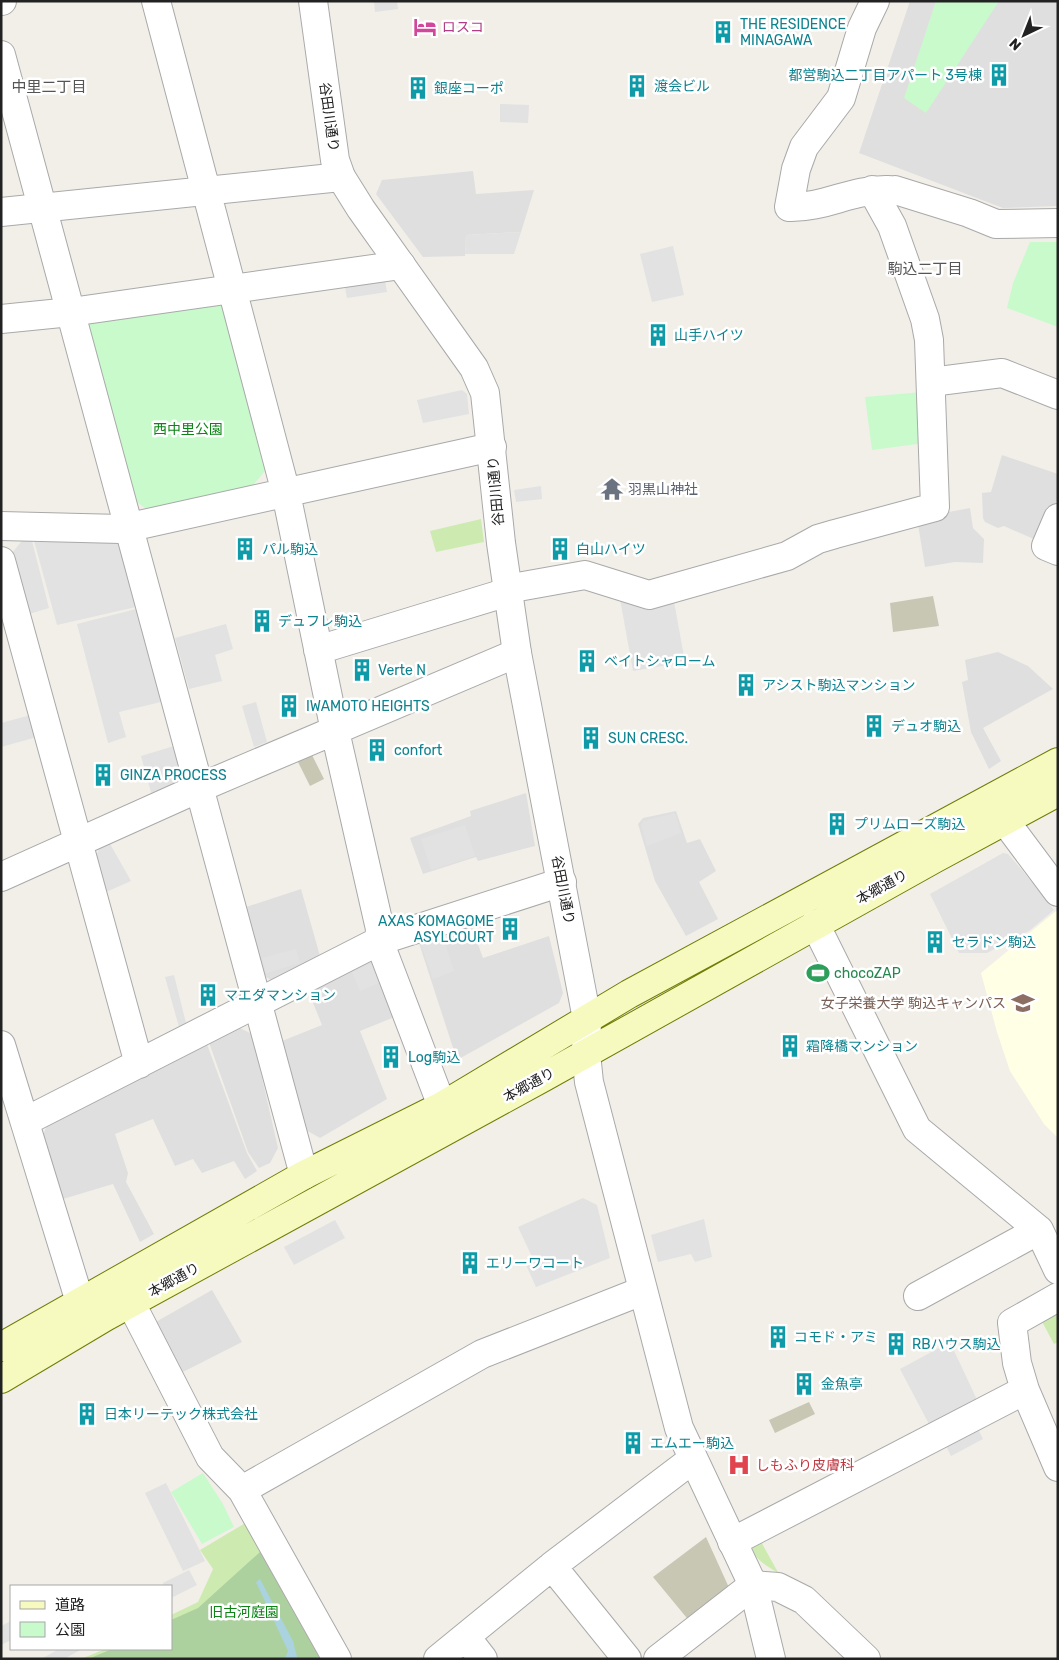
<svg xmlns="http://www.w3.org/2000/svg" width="1059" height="1660" font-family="Rubik,'Noto Sans JP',sans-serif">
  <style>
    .residential { fill: #e0dfdf }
    .education { fill: #ffffe5 }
    .construction { fill: #c7c7b4 }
    .grass { fill: #cdebb0 }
    .forest { fill: #add19e }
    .park { fill: #c8facc }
    .parking { fill: #e2e2e2 }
    .water { fill: #aad3df }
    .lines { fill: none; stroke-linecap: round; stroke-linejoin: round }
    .minor-casing { stroke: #a9a9a9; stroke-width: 30 }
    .tertiary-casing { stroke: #a9a9a9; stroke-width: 30 }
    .secondary-casing { stroke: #707d05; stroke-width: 30 }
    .minor { stroke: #fff; stroke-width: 28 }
    .tertiary { stroke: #fff; stroke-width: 28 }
    .secondary { stroke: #f7fabf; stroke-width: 28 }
    .labels { text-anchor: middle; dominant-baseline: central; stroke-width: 5; stroke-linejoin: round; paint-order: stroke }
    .culture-label { font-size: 14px; fill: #0d838f; stroke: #fff; text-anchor: start }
    .hotel-label { font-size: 14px; fill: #b23c85; stroke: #fff; text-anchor: start }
    .street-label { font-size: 14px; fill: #222; stroke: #fff }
    .park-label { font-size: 14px; fill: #0c8416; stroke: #fff }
    .worship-label { font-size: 14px; fill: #5b616d; stroke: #fff; text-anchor: start }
    .leisure-label { font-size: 14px; fill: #27864d; stroke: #fff; text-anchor: start }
    .education-label { font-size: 14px; fill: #785e54; stroke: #fff; text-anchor: end }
    .health-label { font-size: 14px; fill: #be3a42; stroke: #fff; text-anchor: start }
    .neighbourhood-label { font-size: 15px; fill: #555; stroke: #fff }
  </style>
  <rect width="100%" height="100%" fill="#f2efe9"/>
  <path class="residential" d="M910 1H1058V206L1003 208 859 153Z
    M473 171 476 194 534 190 521 232 466 235 465 256 423 257 376 194 382 180Z
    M1002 455 1058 474V497L1043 536 1036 540 1004 526 998 528 985 522 983 518 982 493 991 492Z
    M970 508 973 528 984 539 983 563 955 562 925 567 917 518Z
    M998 652 1028 666 1053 689 983 728 1001 761 989 769 971 732 962 682 968 680 965 660Z
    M526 793 535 846 478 861 476 857 423 874 410 838 471 816 470 811Z
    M676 811 687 843 700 839 716 871 699 882 718 919 686 936 655 881 638 824 643 818Z
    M301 889 320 956 273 981 262 975 246 907Z
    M470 922 483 958 549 936 563 993 559 1003 457 1060 418 940Z
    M370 956 397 1016 360 1031 387 1099 320 1138 306 1130 282 1041 322 1025 307 988Z
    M234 1025 252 1034 278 1148 270 1163 259 1168 248 1152 207 1037Z
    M204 1036 247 1153 257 1171 245 1179 234 1161 202 1173 193 1159 175 1166 153 1119 115 1134 128 1173 126 1182 154 1234 140 1242 113 1184 63 1199 43 1135 49 1120Z
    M212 1290 242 1342 181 1373 154 1323Z"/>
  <path class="education" d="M1056 911 1058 913V1138L1044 1124 1010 1071 997 1032 981 973Z"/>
  <path class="construction" d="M933 596 939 626 893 632 890 603Z
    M310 751 324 779 310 786 296 758Z
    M809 1402 815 1414 775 1433 769 1420Z
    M706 1537 731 1592 691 1623 653 1577Z"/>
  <path class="grass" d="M481 519 484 542 436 552 430 531Z
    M1058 1304V1342L1054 1344 1039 1316Z
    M247 1522 322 1659H81L105 1649H171V1615L198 1602 213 1569 200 1550Z
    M759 1538 779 1574C768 1566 751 1559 752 1543Z"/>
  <path class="forest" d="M260 1552 320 1659H88L112 1649H171V1620L198 1608Z"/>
  <path class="park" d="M936 1H999L926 113 904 98Z
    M1030 242H1058V327L1007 308 1013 283Z
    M224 299 271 464 248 491 152 513 137 502 84 316Z
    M922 392 925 443 872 450 865 397Z
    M203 1473 223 1504 234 1527 202 1544 171 1492Z"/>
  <path class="parking" d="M374 1H397L398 9 375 12Z
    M500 104 529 105 528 123 500 122Z
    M521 232 514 254H465L466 235Z
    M673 246 684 295 652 302 640 254Z
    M384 275 387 292 347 298 344 282Z
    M462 390 467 394 469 414 423 423 417 400Z
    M541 486 542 499 516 502 514 490Z
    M25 537H31L49 608 29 614 12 553Z
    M33 537H109L120 545 136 607 57 625Z
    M618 588 673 596 685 662 633 671Z
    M136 609 161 702 119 712 126 737 108 743 77 624Z
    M226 624 233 649 215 655 222 681 189 689 175 638Z
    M256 702 267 742 254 747 242 706Z
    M31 715 37 737 1 747V723Z
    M174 746 179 772 172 787 152 796 141 756Z
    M675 813 681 833 647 846 641 825 644 821Z
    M465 825 475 856 431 870 421 839Z
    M109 842 131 881 106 892 94 859 102 844Z
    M1003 853 1008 854 1022 870 1054 910 1029 931 987 953H959L930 894Z
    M442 934 454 971 433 979 420 942Z
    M296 949 300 963 266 973 262 958Z
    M373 963 381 982 360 991 352 972Z
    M174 975 186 1023 179 1027 165 977Z
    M583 1198 597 1205 610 1258 536 1287 526 1265 534 1261 518 1227Z
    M704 1219 712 1257 695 1262 691 1254 658 1262 651 1235Z
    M335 1220 345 1238 294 1265 284 1247Z
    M950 1342 978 1402 930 1426 900 1369Z
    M977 1427 983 1439 951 1456 945 1444Z
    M166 1483 205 1561 183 1571 145 1493Z
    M189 1570 197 1585 171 1598V1586H164L163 1583Z
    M11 1621V1640L1 1645V1626Z
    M59 1649H82L64 1659H41Z"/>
  <path class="water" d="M260 1579 293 1641 297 1657 296 1659H285L288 1651 256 1582Z"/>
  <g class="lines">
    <defs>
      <path id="minor" d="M156 1 286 493 335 731 380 929 379 941 442 1106
        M875 1 862 28 841 98 804 147 796 169 789 207C825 208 852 189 888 190
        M1 212 341 177
        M1 319 71 312 401 265
        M931 382 1002 373 1058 395
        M1058 518 1046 546 1058 551
        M1 526 121 529 492 447
        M1 561 139 1064
        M507 589 585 575 649 595 787 556 818 539 835 534 935 507 929 340 925 319 892 226 872 190
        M318 650 508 592
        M1005 821 1058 892
        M1 877 199 788 517 653
        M815 924 917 1129 1039 1230 1058 1270
        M1 1045 80 1302 87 1309 99 1315
        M26 1121 379 941 562 882
        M120 1282 210 1457 242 1490 337 1659
        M918 1296 1039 1230
        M1058 1297 1012 1323 1017 1363 1025 1390 1058 1467
        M242 1490 482 1354 642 1291
        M732 1542 1025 1390
        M552 1566 627 1659
        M466 1637 483 1659
        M438 1659 552 1566 693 1459
        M658 1659 753 1585 778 1587 804 1600 866 1659"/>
      <path id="tertiary" d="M1 1H2
        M313 1 335 160 341 177 361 209 474 368 485 393 501 543 517 653 587 1019 586 1054 589 1082 679 1428 753 1585 771 1659
        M1 55 304 1175
        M895 190 969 213 996 224 1058 223"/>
      <path id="secondary" d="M1 1347 304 1175 442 1106 629 994 1058 762
        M1 1379 105 1317 544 1077 934 859 1058 792"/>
    </defs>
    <use href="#minor" class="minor-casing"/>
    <use href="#tertiary" class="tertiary-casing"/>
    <use href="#secondary" class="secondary-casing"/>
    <use href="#minor" class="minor"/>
    <use href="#tertiary" class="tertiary"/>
    <use href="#secondary" class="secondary"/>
  </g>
  <defs>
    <symbol id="hotel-bare" viewBox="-9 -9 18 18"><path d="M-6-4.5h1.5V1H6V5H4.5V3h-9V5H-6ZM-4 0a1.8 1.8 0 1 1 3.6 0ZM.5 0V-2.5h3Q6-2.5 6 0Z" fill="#d1479c" stroke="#fff" stroke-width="2.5" paint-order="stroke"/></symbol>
    <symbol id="building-bare" viewBox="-9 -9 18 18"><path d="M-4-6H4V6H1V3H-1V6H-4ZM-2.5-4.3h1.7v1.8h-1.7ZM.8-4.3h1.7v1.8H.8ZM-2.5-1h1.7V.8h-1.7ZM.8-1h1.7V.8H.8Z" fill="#0f9aa8" stroke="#fff" stroke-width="2.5" paint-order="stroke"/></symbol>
    <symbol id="temple-bare" viewBox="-9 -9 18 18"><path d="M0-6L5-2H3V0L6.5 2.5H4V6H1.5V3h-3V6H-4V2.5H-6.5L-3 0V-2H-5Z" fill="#6b7280" stroke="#fff" stroke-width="2.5" paint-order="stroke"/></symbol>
    <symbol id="stadium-bare" viewBox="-9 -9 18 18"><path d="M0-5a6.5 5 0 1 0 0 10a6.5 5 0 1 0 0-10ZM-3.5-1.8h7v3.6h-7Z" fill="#2e9e5b" stroke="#fff" stroke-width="2.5" paint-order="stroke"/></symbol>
    <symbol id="university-bare" viewBox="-9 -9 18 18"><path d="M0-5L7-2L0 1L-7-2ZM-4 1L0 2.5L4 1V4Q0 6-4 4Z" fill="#8d6e63" stroke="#fff" stroke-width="2.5" paint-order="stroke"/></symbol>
    <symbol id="hospital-bare" viewBox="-9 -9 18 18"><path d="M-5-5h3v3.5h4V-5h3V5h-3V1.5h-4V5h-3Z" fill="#e0444e" stroke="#fff" stroke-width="2.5" paint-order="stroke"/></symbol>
  </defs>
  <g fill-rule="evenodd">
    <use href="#hotel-bare" x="409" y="11" width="32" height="32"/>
    <use href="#building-bare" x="707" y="16" width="32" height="32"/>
    <use href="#building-bare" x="983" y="59" width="32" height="32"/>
    <use href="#building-bare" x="621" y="70" width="32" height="32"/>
    <use href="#building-bare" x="402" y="72" width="32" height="32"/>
    <use href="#building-bare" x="642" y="319" width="32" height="32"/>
    <use href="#temple-bare" x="596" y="473" width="32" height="32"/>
    <use href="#building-bare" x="229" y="533" width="32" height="32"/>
    <use href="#building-bare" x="544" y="533" width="32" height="32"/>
    <use href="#building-bare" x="246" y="605" width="32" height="32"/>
    <use href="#building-bare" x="571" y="645" width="32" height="32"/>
    <use href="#building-bare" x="346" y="654" width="32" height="32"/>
    <use href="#building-bare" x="730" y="669" width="32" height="32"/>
    <use href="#building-bare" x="273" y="690" width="32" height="32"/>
    <use href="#building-bare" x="858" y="710" width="32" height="32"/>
    <use href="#building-bare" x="575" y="722" width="32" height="32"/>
    <use href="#building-bare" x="361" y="734" width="32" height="32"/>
    <use href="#building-bare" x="87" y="759" width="32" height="32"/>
    <use href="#building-bare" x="821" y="808" width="32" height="32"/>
    <use href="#building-bare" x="494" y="913" width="32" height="32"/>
    <use href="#building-bare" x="919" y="926" width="32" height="32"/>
    <use href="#stadium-bare" x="802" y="957" width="32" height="32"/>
    <use href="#building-bare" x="192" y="979" width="32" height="32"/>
    <use href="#university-bare" x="1007" y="987" width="32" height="32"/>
    <use href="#building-bare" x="774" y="1030" width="32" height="32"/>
    <use href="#building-bare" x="375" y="1041" width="32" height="32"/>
    <use href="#building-bare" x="454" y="1247" width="32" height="32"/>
    <use href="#building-bare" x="762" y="1321" width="32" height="32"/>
    <use href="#building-bare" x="880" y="1328" width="32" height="32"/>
    <use href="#building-bare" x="788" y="1368" width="32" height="32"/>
    <use href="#building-bare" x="71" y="1398" width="32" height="32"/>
    <use href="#building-bare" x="617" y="1427" width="32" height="32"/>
    <use href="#hospital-bare" x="723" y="1449" width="32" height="32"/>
  </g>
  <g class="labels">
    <g class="culture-label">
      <text x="740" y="24">THE RESIDENCE<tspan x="740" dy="16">MINAGAWA</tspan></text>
      <text x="982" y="75" text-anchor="end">都営駒込二丁目アパート 3号棟</text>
      <text x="654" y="86">渡会ビル</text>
      <text x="434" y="88">銀座コーポ</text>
      <text x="674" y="335">山手ハイツ</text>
      <text x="262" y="549">パル駒込</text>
      <text x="576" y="549">白山ハイツ</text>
      <text x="278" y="621">デュフレ駒込</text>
      <text x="604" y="661">ベイトシャローム</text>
      <text x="378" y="670">Verte N</text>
      <text x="762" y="685">アシスト駒込マンション</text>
      <text x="306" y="706">IWAMOTO HEIGHTS</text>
      <text x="891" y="726">デュオ駒込</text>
      <text x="608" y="738">SUN CRESC.</text>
      <text x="394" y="750">confort</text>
      <text x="120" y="775">GINZA PROCESS</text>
      <text x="854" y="824">プリムローズ駒込</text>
      <text x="494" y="921" text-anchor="end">AXAS KOMAGOME<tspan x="494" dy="16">ASYLCOURT</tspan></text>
      <text x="952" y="942">セラドン駒込</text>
      <text x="224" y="995">マエダマンション</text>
      <text x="806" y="1046">霜降橋マンション</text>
      <text x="408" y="1057">Log駒込</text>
      <text x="486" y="1263">エリーワコート</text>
      <text x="794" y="1337">コモド・アミ</text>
      <text x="912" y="1344">RBハウス駒込</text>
      <text x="821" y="1384">金魚亭</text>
      <text x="104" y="1414">日本リーテック株式会社</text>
      <text x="650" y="1443">エムエー駒込</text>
    </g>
    <g class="hotel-label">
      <text x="442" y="27">ロスコ</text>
    </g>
    <g class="street-label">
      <text transform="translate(329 117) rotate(82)">谷田川通り</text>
      <text transform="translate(496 491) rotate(-95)">谷田川通り</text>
      <text transform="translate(882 887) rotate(-29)">本郷通り</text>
      <text transform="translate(563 890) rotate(79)">谷田川通り</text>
      <text transform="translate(529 1085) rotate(-29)">本郷通り</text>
      <text transform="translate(174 1280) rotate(-29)">本郷通り</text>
    </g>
    <g class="park-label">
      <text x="188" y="429">西中里公園</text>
      <text x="244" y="1612">旧古河庭園</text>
    </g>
    <g class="worship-label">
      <text x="628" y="489">羽黒山神社</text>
    </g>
    <g class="leisure-label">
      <text x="834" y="973">chocoZAP</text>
    </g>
    <g class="education-label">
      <text x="1006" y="1003">女子栄養大学 駒込キャンパス</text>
    </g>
    <g class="health-label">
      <text x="756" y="1465">しもふり皮膚科</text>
    </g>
    <g class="neighbourhood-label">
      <text x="49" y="87">中里二丁目</text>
      <text x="925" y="269">駒込二丁目</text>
    </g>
  </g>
  <rect width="1059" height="1660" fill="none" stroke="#222222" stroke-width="5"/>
  <rect x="10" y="1585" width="162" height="65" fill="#ffffff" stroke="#a7a7a7"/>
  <rect x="20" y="1601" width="25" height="8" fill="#f7fabf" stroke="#a7a7a7"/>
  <text x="55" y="1610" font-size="15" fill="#222222">道路</text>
  <rect x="20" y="1622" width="25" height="15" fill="#c8facc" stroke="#a7a7a7"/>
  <text x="55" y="1635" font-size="15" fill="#222222">公園</text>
  <g transform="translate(1024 35) rotate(223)" stroke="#ffffff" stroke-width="4" paint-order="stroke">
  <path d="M0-4L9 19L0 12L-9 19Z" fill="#222222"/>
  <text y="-8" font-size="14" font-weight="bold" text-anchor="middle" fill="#222222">N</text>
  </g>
</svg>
